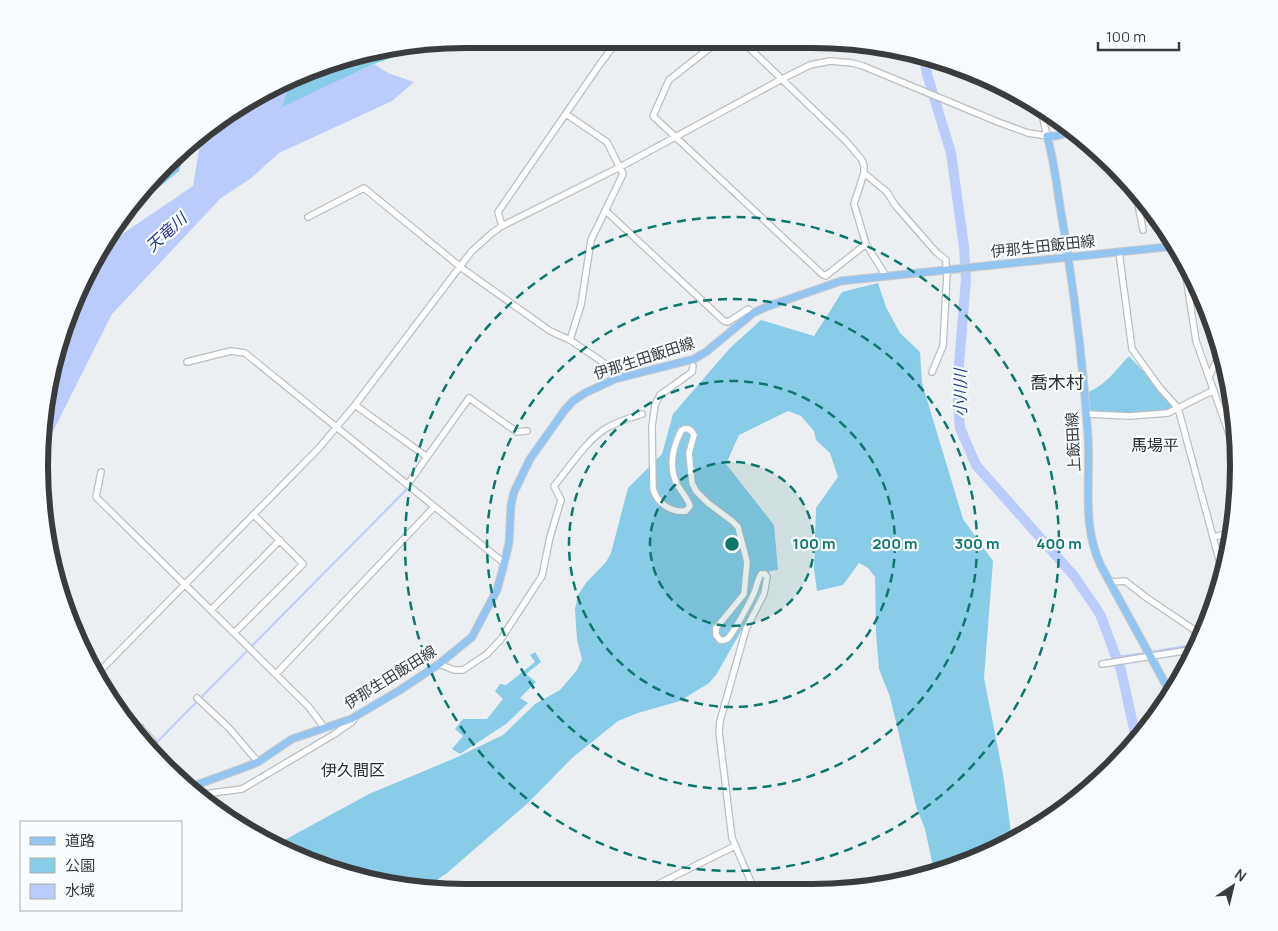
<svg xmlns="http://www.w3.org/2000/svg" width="1278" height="931" font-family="Manrope,'Noto Sans JP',sans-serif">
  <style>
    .green { fill: #88cce7 }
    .water { fill: #bbcbfc }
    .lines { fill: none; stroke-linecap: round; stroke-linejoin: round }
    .stream { stroke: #bbcbfc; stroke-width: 2 }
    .river { stroke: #bbcbfc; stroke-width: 10 }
    .minor-casing { stroke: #babec0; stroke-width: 8 }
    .major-casing { stroke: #ccc; stroke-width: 9 }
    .minor { stroke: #fff; stroke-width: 5.5 }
    .major { stroke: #94c5f0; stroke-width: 7 }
    .ring { fill: none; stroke: #0f766e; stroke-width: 2.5; stroke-dasharray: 9 6 }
    .labels { text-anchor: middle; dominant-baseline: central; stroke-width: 4.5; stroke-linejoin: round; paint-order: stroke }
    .street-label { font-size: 15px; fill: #393b3c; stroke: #f8fcfe }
    .water-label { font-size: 16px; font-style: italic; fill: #283891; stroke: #f8fcfe }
    .neighbourhood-label { font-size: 16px; fill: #2a2d2e; stroke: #f8fcfe }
    .quarter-label { font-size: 18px; fill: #2a2d2e; stroke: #f8fcfe }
    .rim { fill: none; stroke: #393b3c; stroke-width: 6 }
    .centre { fill: #0f766e; stroke: #f8fcfe; stroke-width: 2.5 }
    .ring-label { font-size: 15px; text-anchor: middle; font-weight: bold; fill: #0f766e; stroke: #f8fcfe; stroke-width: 4.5; stroke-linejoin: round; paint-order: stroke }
  </style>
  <rect width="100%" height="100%" fill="#ebeff1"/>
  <path class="green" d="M417 45 411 51 374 64 281 108 290 83 355 53Z
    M187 147 179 171 122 218 144 184Z
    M878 283 886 307 900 333 920 352 922 383 963 519 993 561 984 678 1003 774 1012 839 976 860 934 871 925 829 916 806 890 697 879 669 876 632 875 577 868 568 859 563 843 585 817 591 814 569 816 508 838 477 830 453 816 440 814 431 801 416 788 411 739 435 726 464 774 525 778 570 770 571 744 626 716 675 709 683 680 701 638 713 618 721 572 758 528 803 447 873 424 889 355 878 277 848 270 844H277L369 794 453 759 503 735 535 704 560 690 577 670 582 659 577 640 575 609 578 595 586 583 606 562 611 553 628 488 662 454 673 414 730 348 761 320 814 336 842 292Z
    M1129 356 1177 408 1167 413 1086 414V393C1106 385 1115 371 1129 356Z
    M535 652 541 662 526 674 536 682 520 698 528 703 506 724 460 754 452 749 463 736 455 729 463 719H487L503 699 495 691 500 684 506 685 535 662 530 655Z"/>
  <path class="water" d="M374 64 388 73 414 82 392 101 279 153 250 179 221 198 112 314 42 453V410L83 277 103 247 193 186 200 144V136L229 111 290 83 282 107Z"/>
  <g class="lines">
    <path class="stream" d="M1151 652 1198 644
      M1116 657 1146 653
      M156 743 407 489"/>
    <path class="river" d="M923 53 927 74 951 153 964 247 966 279 957 389 960 428 976 465 1074 576 1100 614 1121 670 1134 729 1135 745"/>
    <defs>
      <path id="minor" d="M721 39 669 80 653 116 822 274 826 276 828 274 866 244
        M740 39 846 141 862 160 864 166V173L854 204 866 244 886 276
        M566 114 607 142 623 174 591 240 581 305 570 340
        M864 173 887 192 895 205 936 252 946 260V270
        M1138 194 1137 199 1143 230
        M606 211 724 321 728 322 748 309 753 313
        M308 217 364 188 463 269 550 331 570 340 604 363 615 379
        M502 226 498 212 600 64 612 48 630 39
        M1119 252 1132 349 1160 388 1178 408 1223 574
        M1183 256 1196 341 1238 459
        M187 362 231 351 245 353 504 563
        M693 366 692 372 660 395 655 405 652 426 653 489C657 503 671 513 686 511L690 506C688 499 682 492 678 486 668 468 672 449 681 431 686 426 691 429 694 435L689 453 692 483 696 491 708 503 732 521 738 527 747 562 744 594 716 628V635L720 640C723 640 724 641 727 639 732 636 751 600 754 593 757 587 757 580 761 574H765L767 577 764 594 746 629 720 721 719 732 732 838 754 889
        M932 372 943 346 947 274
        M1209 377 1222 349
        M355 405 427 457 408 484
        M1086 414 1130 416 1168 413 1214 390
        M427 457 469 398 517 432 527 431
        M101 472 96 497 308 706 324 727
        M1214 537 1233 532
        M1110 582 1125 581 1147 598 1193 629 1201 638
        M211 610 280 540
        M234 633 303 564 254 515
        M439 664 454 670H463L487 654 501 639 542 576 550 537 561 500 554 486C569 468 586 441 605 429 616 422 629 418 642 414
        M1102 664 1196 649
        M97 674 319 448 355 405 471 252 492 233 502 226 620 167 782 79 810 65 830 61 852 63 863 66 998 122 1028 133 1047 136 1040 106
        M276 674 434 507
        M197 698 229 728 258 762
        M114 702 152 740 160 760
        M133 732 141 728
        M196 785 199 791 204 794 242 789 333 735 352 722 355 717
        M646 890 735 846"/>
      <path id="major" d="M1072 132 1056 136H1047C1055 163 1057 191 1062 218 1074 290 1083 363 1088 436 1091 481 1081 524 1101 566L1171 694
        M184 786 196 785 243 768 258 762 292 739 351 719 400 690 439 664 472 637 497 590 503 568 509 543 511 505 514 492 530 459 564 411 573 401 585 393 615 379 694 359 706 352 753 313 766 307 841 281 1176 246"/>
    </defs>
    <use href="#minor" class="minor-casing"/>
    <use href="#major" class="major-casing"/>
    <use href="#minor" class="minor"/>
    <use href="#major" class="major"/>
  </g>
  <circle cx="732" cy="544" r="82" fill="#0f766e" fill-opacity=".12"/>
  <g class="ring">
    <circle cx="732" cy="544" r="82"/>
    <circle cx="732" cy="544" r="163"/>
    <circle cx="732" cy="544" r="245"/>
    <circle cx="732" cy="544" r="327"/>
  </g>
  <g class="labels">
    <g class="street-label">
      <text transform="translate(1043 246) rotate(-6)">伊那生田飯田線</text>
      <text transform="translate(644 358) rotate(-18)">伊那生田飯田線</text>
      <text transform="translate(1073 442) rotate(-93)">上飯田線</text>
      <text transform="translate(390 677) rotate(-32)">伊那生田飯田線</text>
    </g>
    <g class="water-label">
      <text transform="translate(166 232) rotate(-42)">天竜川</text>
      <text transform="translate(960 393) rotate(-90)">小川川</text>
    </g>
    <g class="neighbourhood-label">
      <text x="1155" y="445">馬場平</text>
      <text x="353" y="770">伊久間区</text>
    </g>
    <g class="quarter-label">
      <text x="1057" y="382">喬木村</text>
    </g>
  </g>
  <path d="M0 0H1278V931H0ZM466 48H812A418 418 0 0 1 1230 466V466A418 418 0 0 1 812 884H466A418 418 0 0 1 48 466V466A418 418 0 0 1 466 48Z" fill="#f8fcfe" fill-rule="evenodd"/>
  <path class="rim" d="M466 48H812A418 418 0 0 1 1230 466V466A418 418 0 0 1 812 884H466A418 418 0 0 1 48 466V466A418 418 0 0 1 466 48Z"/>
  <circle cx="732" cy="544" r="8" class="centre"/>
  <g class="ring-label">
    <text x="814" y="549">100 m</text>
    <text x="895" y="549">200 m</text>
    <text x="977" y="549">300 m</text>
    <text x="1059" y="549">400 m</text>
  </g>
  <rect x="20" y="821" width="162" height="90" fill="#f8fcfe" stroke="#acafb0"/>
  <rect x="30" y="837" width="25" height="8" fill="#94c5f0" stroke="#acafb0"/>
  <text x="65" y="846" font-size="15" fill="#393b3c">道路</text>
  <rect x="30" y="858" width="25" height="15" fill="#88cce7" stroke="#acafb0"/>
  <text x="65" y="871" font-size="15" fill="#393b3c">公園</text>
  <rect x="30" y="884" width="25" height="15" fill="#bbcbfc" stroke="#acafb0"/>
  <text x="65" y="896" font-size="15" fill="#393b3c">水域</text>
  <g transform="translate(1233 886) rotate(35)" stroke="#f8fcfe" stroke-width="4" paint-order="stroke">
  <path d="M0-4L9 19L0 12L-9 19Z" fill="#393b3c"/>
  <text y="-8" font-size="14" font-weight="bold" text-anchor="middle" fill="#393b3c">N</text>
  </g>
  <path d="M1098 42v8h81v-8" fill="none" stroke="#393b3c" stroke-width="2.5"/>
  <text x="1106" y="42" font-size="15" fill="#393b3c" stroke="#f8fcfe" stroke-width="4" paint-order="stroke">100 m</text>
</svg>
